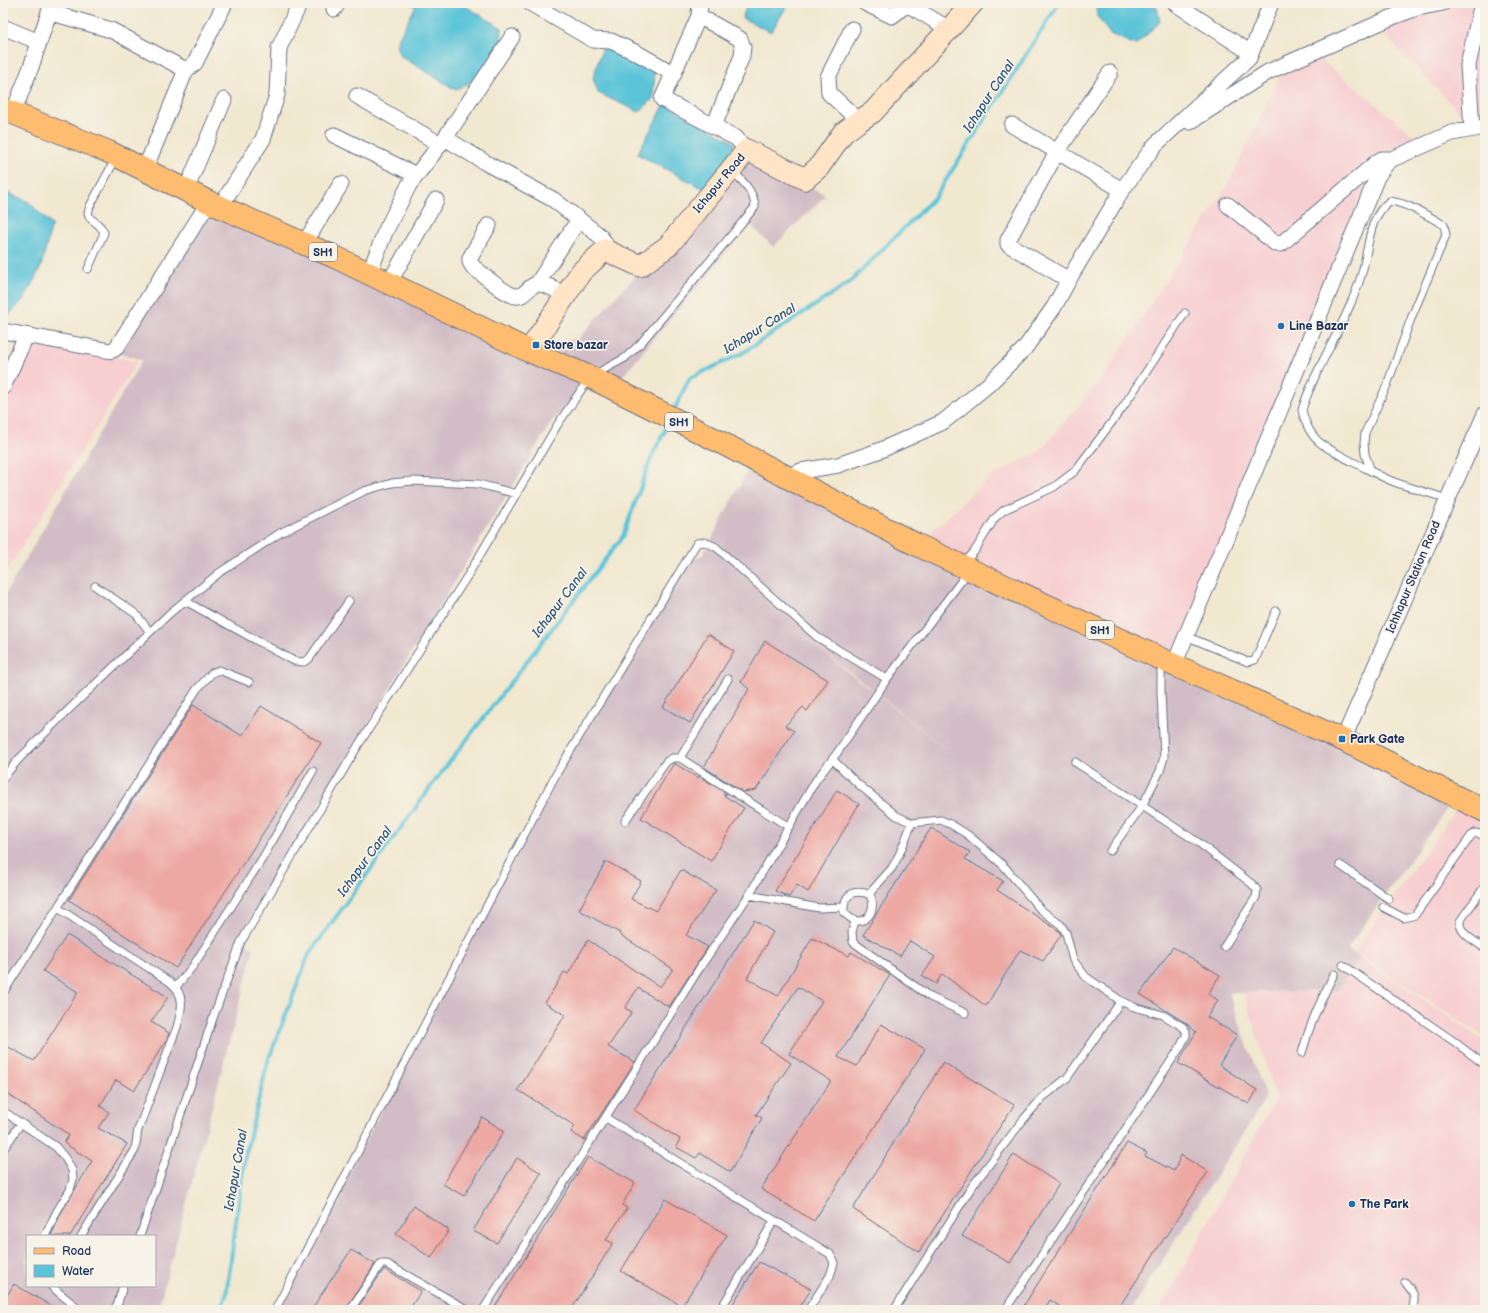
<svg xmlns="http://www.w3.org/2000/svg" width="1488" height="1313" viewBox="0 0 1488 1313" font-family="'Balsamiq Sans',sans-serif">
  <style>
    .built { fill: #f7cfd1 }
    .industrial { fill: #d2bdc6; fill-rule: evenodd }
    .water { fill: #5cc4d8; stroke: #3c7a9b }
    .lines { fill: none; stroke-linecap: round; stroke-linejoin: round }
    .stream { stroke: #5cc4d8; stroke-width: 4 }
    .building { fill: #eda8a3 }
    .lane-casing { stroke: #667086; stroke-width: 9 }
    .street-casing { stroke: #667086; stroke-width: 17 }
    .secondary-casing { stroke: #667086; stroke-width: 23 }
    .primary-casing { stroke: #667086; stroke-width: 24 }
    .lane { stroke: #fff; stroke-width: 7 }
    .street { stroke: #fff; stroke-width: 15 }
    .secondary { stroke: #ffe4c6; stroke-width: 21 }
    .primary { stroke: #febc70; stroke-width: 22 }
    .poi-dot { fill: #1f6fb2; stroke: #f7f3e8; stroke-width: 1.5 }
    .labels { text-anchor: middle; stroke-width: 3.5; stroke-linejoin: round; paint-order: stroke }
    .shield { fill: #f7f3e8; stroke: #5d6a87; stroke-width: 1 }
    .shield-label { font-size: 11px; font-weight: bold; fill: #1b2f5e }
    .street-label { font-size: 12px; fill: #1b2f5e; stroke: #f7f3e8 }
    .poi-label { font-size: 12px; font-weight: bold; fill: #1b2f5e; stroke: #f7f3e8; text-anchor: start }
    .water-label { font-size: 13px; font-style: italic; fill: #2b547c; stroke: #f7f3e8 }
  </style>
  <rect width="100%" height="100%" fill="#f7f3e8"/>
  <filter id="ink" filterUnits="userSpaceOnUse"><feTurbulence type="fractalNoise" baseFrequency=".025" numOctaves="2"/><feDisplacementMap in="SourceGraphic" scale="8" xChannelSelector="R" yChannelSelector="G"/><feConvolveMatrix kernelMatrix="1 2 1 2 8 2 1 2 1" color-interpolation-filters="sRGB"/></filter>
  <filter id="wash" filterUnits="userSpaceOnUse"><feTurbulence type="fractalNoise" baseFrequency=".012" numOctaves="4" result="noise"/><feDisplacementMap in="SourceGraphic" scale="16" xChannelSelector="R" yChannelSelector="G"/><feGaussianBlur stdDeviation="0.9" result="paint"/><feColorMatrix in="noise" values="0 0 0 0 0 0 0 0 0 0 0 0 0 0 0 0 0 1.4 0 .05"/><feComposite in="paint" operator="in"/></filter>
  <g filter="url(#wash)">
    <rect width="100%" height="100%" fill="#f1e8d0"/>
    <path class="built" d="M 1467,3 L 1485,5 L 1485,117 L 1465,118 L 1382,32 L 1404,16 Z
      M 1316,55 L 1414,136 L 1370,170 L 1295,366 L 1172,659 L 922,541 L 991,476 L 1038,453 L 1104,376 L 1228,185 L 1281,74 Z
      M 27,341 L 100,352 L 137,362 L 3,577 L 3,394 Z
      M 1460,804 L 1485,818 L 1485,1037 L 1354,952 Z
      M 1360,958 L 1485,1041 L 1485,1310 L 1160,1310 L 1276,1098 L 1244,993 L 1338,990 Z"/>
    <path class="industrial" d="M 748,157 L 826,195 L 773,247 L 750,224 L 618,382 L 543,346 L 579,338 L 624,288 Z
      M 210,204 L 594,384 L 552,421 L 239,937 L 254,949 L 158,1310 L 3,1310 L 3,598 L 142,360 L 120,353 ZM 27,1236 L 155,1236 L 155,1286 L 27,1286 Z
      M 750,466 L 1346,747 L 1450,804 L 1347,949 L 1360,958 L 1338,990 L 1229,993 L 1266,1098 L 1131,1310 L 277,1310 L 560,769 L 688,562 L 703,555 ZM 800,633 L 801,633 L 972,770 L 849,673 Z"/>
    <path class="water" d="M 407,3 L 460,3 L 502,28 L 501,44 L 475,79 L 456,90 L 399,55 L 397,41 L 416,6 Z
      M 748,3 L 789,3 L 771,32 L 742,18 Z
      M 1096,3 L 1156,3 L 1160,22 L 1136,45 L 1110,34 L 1097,16 Z
      M 609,47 L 655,69 L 653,99 L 639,112 L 598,93 L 593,78 L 602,50 Z
      M 665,104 L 732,141 L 737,151 L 704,189 L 637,154 Z
      M 3,191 L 29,202 L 52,225 L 41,266 L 25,298 L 7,317 L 3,317 Z"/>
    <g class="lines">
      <path class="stream" d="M 673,412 L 690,378 L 741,354 L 849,283 L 935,197 L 1059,3
        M 220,1310 L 226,1296 L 245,1156 L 268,1061 L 309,954 L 435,781 L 623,536 L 652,456 L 668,424"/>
    </g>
    <g id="blocks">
      <path class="building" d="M 708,634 L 734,651 L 690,723 L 663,707 Z
        M 765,641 L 828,680 L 807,711 L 803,707 L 785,726 L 794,731 L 756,790 L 743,792 L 704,767 L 749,689 L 741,682 Z
        M 193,705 L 242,736 L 261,706 L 321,743 L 176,968 L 69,900 Z
        M 674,763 L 698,778 L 699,776 L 727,794 L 723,795 L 744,808 L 711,861 L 641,818 Z
        M 837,790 L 859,804 L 808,892 L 797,885 L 789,897 L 775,891 Z
        M 931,828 L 970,852 L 965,859 L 1003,881 L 997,890 L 1059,931 L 1061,935 L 1043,961 L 1020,950 L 986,1006 L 942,974 L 936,984 L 922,976 L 935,957 L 910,941 L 900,956 L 863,935 Z
        M 606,861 L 641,881 L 631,899 L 656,911 L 681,870 L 716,890 L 686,935 L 708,947 L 669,1007 L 638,988 L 625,1008 L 632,1012 L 608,1047 L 635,1062 L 584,1140 L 571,1132 L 575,1126 L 518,1090 L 565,1015 L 545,1003 L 564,972 L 568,974 L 588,940 L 660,987 L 673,969 L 619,934 L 620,933 L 579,910 Z
        M 754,920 L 773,932 L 747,978 L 778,996 L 812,938 L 849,956 L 851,952 L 890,975 L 838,1057 L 857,1066 L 881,1024 L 925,1049 L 814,1221 L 761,1189 L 831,1081 L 789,1054 L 822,1001 L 798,987 L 761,1043 L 791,1063 L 756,1115 L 762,1118 L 730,1172 L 700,1153 L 696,1158 L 676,1147 L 680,1139 L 634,1110 Z
        M 67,935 L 168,997 L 151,1022 L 169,1033 L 166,1041 L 134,1091 L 116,1080 L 100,1106 L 109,1112 L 98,1128 L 127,1144 L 70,1236 L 51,1236 L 61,1213 L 92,1161 L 64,1143 L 69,1135 L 3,1091 L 3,1044 L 34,1061 L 78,992 L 43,971 Z
        M 1173,947 L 1220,975 L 1208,994 L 1218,1000 L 1207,1017 L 1237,1035 L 1219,1065 L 1257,1090 L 1249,1104 L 1178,1063 L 1196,1032 L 1186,1023 L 1140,994 Z
        M 943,1062 L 1014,1105 L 919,1252 L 853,1209 Z
        M 482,1117 L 504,1131 L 464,1196 L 443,1184 Z
        M 1127,1143 L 1147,1153 L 1145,1156 L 1174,1171 L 1181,1155 L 1208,1172 L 1117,1310 L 1065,1310 L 1050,1300 L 1044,1310 L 1021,1310 Z
        M 1014,1154 L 1059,1184 L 1010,1263 L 962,1236 Z
        M 588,1157 L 635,1183 L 622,1205 L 627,1208 L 606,1240 L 613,1243 L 571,1310 L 493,1310 Z
        M 517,1158 L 541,1173 L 497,1243 L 473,1231 Z
        M 665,1199 L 727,1235 L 682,1306 L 621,1271 Z
        M 414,1206 L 449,1230 L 431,1258 L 396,1234 Z
        M 351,1250 L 375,1264 L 345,1310 L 311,1310 Z
        M 759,1262 L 811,1289 L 798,1310 L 729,1310 Z
        M 384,1269 L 421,1291 L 409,1310 L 356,1310 Z
        M 14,1284 L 58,1310 L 3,1310 L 3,1302 Z"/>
    </g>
  </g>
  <g filter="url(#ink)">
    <use href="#blocks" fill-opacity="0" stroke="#667086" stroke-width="1"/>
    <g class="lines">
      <defs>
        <path id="lane" d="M 88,269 L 104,233 C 102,226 96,223 90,218 L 88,213 L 90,206 L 116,158
          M 1371,471 L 1365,454 L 1364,443 L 1365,433 L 1387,385 L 1412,316 L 1446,235 L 1444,225 C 1429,216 1407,203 1390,201 C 1367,217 1369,252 1361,276 C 1350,312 1330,345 1314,379 C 1310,389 1305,399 1302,410 C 1304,421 1310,434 1319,442 C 1329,450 1342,456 1353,462 C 1368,469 1382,478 1397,483 C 1414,489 1430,493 1447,499
          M 963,564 L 974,552 L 995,518 L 1004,510 L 1054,487 L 1075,471 L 1121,410 L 1185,313
          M 95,586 L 136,614 L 150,632
          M 185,601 L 294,661 L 304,662 L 309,659 L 349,601
          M 1186,636 L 1248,662 L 1255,660 L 1276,611
          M 680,758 L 728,679
          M 832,759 L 858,784 L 897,816 L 912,823 L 941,820 L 952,825 L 968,835 L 1003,865 L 1040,909 L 1061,925 L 1066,933 L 1073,960 L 1086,977 L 1121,1001 L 1134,1007 L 1163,1015 L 1183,1027 L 1186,1031 L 1186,1036 L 1179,1049 L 1005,1310
          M 1075,762 L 1199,843 L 1252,884 L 1257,890 L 1256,897 L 1224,947
          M 3,778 L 18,760 L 61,717 L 170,613 L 219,573 L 280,533 L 364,491 L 392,483 L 412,481 L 478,484 L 517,494
          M 625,821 L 666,762 L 672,758 L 680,758 L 789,827
          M 1110,851 L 1142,806 L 1160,771 L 1164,757 L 1161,693 L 1161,663
          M 1340,865 L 1389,899
          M 1485,886 L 1460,921 C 1458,933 1476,942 1485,948
          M 869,894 C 876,903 872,921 858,921 C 853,921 848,916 844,913 C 843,895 852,889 869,894 L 892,868 L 899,855 L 912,823
          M 749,895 L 819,908 L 844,907
          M 1383,907 L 1404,918 L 1415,915 L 1471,836 L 1475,833 L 1480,834 L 1485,837
          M 58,908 L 170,982 C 186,995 182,1009 177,1027 L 138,1130 L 135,1150 L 81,1236
          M 855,921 L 852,932 L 853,942 L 930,997 L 965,1013
          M 1343,965 L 1452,1040 L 1485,1065
          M 176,987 L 193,966 L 262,859 L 313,771
          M 3,993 L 197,689 L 212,673 L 219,670 L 249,682
          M 1302,1053 C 1310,1023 1320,1002 1334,974
          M 3,1111 L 56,1147 L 65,1158 L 72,1170 L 73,1179 L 70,1190 L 57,1211 L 45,1236
          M 606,1118 L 830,1254 L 834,1263 L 830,1276 L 808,1310
          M 3,1150 L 21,1123
          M 140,1236 L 213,1018 L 241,942 L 359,744 L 468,575 L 558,424 L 590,377 L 625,358 L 640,344 L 755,207 C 754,191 743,182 733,171
          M 1405,1282 C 1413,1292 1417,1296 1412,1310
          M 51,1286 L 74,1305 L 77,1310
          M 114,1310 L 118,1303 L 123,1286
          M 275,1310 L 555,776 L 697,543 L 705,542 L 716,547 L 817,637 L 887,679
          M 350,1310 L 381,1264 L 387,1264 L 468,1310
          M 483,1310 L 600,1126 L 699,969 L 749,895 L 816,780 L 837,753 L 887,679 L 968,572
          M 720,1310 L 774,1221
          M 894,1310 L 971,1188 L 1023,1120 L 1042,1098 L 1067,1078 L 1121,1001"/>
        <path id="street" d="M 530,3 L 593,40 L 611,41 L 637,53 L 674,74
          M 700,3 L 699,16 L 662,99 L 736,138 L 747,150
          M 865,3 L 892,16 L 907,4 L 949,29
          M 1176,4 L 1251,53
          M 334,9 L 338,3
          M 49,12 L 111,30 L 186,70
          M 699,16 L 740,39 L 743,47 L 742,56 L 714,126
          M 3,27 L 39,42
          M 852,29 L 828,77 L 829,93 L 859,121
          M 357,96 L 440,144
          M 13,113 L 31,67 L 52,3
          M 1190,122 L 1268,72 L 1395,16 L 1417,8 L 1443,3
          M 1012,125 L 1122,190
          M 1472,129 L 1468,65 L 1482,3
          M 334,135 L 416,175
          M 445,138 L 486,163 L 554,200 L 600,236 L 605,243 L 605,250
          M 145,169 L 186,70 L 195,63 L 225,3
          M 186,190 L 224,100
          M 1228,205 L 1276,244 L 1281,244 L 1377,162 L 1382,159 L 1389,159
          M 220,207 L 263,139 L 277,95 L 279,48 L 300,3
          M 489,225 L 470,258 L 470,262 L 473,267 C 483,274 505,295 516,296 C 524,298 529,285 537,284 C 546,283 557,291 565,295
          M 304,244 L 341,184
          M 369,274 L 385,232 L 409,185 L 445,138 L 512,37
          M 1069,280 L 1011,246 L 1008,244 L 1008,240 L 1057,152 L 1110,73
          M 389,283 L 436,200
          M 537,284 L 579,219
          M 3,331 L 105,350 C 110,351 113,351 117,347 L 209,202
          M 3,387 L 26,336
          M 786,477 L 801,471 L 838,465 L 881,450 L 943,422 L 989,384 L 1025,348 L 1054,307 L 1072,274 L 1122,190 L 1155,145 L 1249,58 L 1271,3
          M 1174,665 L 1377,177 L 1386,164 L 1392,159 L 1452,133 L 1485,127
          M 1343,740 L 1485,414"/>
        <path id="secondary" d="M 529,351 L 581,272 L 605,250 L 640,266 L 668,246 L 747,150 L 805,179 L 819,167 L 843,133 L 859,121 L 873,112 L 973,3"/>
        <path id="primary" d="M 3,109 L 109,152 L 209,202 L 337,258 L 529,351 L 590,377 L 718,441 L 915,544 L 1174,665 L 1343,740 L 1485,811"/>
      </defs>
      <use href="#lane" class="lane-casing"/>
      <use href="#street" class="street-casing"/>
      <use href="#secondary" class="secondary-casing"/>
      <use href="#primary" class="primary-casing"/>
      <use href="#lane" class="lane"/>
      <use href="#street" class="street"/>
      <use href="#secondary" class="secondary"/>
      <use href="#primary" class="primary"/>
    </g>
  </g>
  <g class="poi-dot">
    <circle cx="1281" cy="326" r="4"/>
    <rect x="532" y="341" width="8" height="8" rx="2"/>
    <rect x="1338" y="735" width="8" height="8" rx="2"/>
    <circle cx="1352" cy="1204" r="4"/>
  </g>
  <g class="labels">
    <g class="shield">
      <rect x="309" y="243" width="28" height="18" rx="3"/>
      <rect x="665" y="413" width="28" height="18" rx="3"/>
      <rect x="1086" y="621" width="28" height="18" rx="3"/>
    </g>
    <g class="shield-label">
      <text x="323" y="256">SH1</text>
      <text x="679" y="426">SH1</text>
      <text x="1100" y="634">SH1</text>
    </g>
    <g class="street-label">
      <text transform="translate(719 183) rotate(-50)" y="4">Ichapur Road</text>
      <text transform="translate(1413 577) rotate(-67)" y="4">Ichhapur Station Road</text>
    </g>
    <g class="poi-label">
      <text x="1289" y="330">Line Bazar</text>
      <text x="544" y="349">Store bazar</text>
      <text x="1350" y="743">Park Gate</text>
      <text x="1360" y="1208">The Park</text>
    </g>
    <g class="water-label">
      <text transform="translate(988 96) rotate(-57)" y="5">Ichapur Canal</text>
      <text transform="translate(759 328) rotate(-32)" y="5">Ichapur Canal</text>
      <text transform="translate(559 602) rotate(-53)" y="5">Ichapur Canal</text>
      <text transform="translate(364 861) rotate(-54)" y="5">Ichapur Canal</text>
      <text transform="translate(235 1170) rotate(-80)" y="5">Ichapur Canal</text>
    </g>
  </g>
  <rect width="1488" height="1313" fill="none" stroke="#f7f3e8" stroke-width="16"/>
  <rect x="26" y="1235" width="130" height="52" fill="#f7f3e8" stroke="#9fa5b1"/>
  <rect x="34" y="1248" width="20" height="6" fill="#febc70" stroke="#9fa5b1"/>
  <text x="62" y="1255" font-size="12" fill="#1b2f5e">Road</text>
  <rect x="34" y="1265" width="20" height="12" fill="#5cc4d8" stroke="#9fa5b1"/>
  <text x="62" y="1275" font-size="12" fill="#1b2f5e">Water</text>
</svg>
